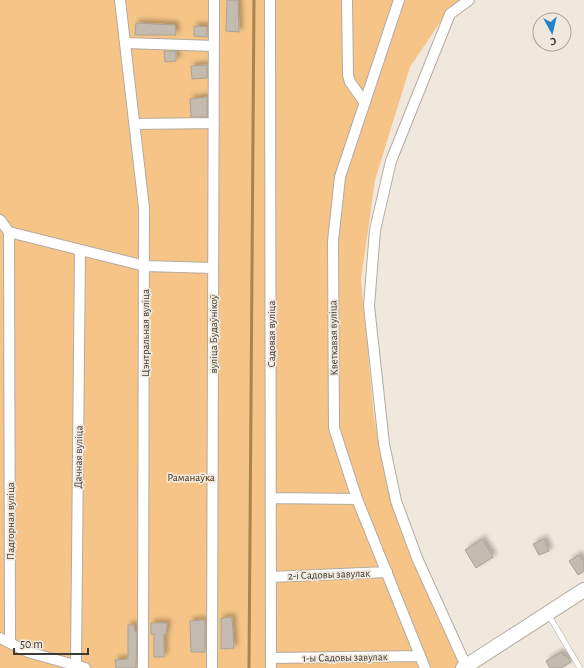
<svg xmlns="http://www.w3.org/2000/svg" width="584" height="668" viewBox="0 0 584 668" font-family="'Alegreya Sans',sans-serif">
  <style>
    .green { fill: #f5c486 }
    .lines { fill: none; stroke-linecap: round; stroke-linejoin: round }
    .stream { stroke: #aa834e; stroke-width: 3 }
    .building { fill: #c4bbb0; stroke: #aaa297; filter: url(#shadow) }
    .service-casing { stroke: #b4aba1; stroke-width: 6 }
    .minor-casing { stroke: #b4aba1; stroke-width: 12 }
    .secondary-casing { stroke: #b4aba1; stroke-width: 16 }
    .service { stroke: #fff; stroke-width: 5 }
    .minor { stroke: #fff; stroke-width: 10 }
    .secondary { stroke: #fff; stroke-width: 14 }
    .labels { text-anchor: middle; stroke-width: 3.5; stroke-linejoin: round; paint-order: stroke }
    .street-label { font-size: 11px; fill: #3e3a36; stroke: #f1e8dd }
    .park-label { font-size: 11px; fill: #483111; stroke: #f1e8dd }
  </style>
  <defs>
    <filter id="shadow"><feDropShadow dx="3.5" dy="-3.5" stdDeviation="2" flood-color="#0004"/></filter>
  </defs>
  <rect width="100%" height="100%" fill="#f1e8dd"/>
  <path class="green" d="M 0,0 L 462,0 L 449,9 L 410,67 L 375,180 L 361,280 L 374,417 L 388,490 L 435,608 L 463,668 L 0,668 Z"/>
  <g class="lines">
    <path class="stream" d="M 249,668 L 254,0"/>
  </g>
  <path class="building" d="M 227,0 L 238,0 L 239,32 L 226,31 Z
    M 136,23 L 175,25 L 176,35 L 135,35 Z
    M 194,26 L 207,27 L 207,37 L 194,36 Z
    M 164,51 L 176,51 L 176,61 L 165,62 Z
    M 207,65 L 207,78 L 192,79 L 191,66 Z
    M 207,97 L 207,117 L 191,117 L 190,99 Z
    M 482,539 L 493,557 L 476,568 L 465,550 Z
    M 544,539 L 549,551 L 539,555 L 533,544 Z
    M 579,555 L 584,562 L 584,571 L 578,575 L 569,561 Z
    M 232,617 L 234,648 L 221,649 L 221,618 Z
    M 205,620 L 205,652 L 191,652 L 190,621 Z
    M 151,623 L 167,623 L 166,634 L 164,634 L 164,657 L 154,657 L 154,634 L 151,634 Z
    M 128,625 L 134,625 L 135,632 L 137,632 L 136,668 L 116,668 L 115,660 L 128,659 Z
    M 561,652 L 564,656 L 566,655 L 571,662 L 561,668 L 550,668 L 546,661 Z"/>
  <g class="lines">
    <defs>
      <path id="service" d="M 548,614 L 580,668"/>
      <path id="minor" d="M 120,0 L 144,208 L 143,668
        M 270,0 L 271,668
        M 347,0 L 348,75 L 350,82 L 365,103
        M 399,0 L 340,177 L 333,241 L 334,428 L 357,499 L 425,668
        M 126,43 L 214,46
        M 135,124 L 214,123
        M 0,220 L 9,232 L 145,266 L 213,268
        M 9,232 L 10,642
        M 271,498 L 357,499
        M 271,577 L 387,572
        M 0,638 L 28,652 L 85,668
        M 271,658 L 420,656
        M 76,664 L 80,250
        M 466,666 L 417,558 L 396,501 L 384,444 L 369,306 L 375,230 L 391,161 L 450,14 L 469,0
        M 212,668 L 214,0"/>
      <path id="secondary" d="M 463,668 L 584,590"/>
    </defs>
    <use href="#service" class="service-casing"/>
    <use href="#minor" class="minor-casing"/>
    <use href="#secondary" class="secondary-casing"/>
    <use href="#service" class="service"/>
    <use href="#minor" class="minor"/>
    <use href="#secondary" class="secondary"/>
  </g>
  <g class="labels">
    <g class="street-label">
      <text transform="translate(145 333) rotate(-90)" y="4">Цэнтральная вуліца</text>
      <text transform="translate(213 334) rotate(-90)" y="4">вуліца Будаўнікоў</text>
      <text transform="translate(271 334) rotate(-90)" y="4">Садовая вуліца</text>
      <text transform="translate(333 338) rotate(-91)" y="4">Кветкавая вуліца</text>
      <text transform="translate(78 457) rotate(-89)" y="4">Дачная вуліца</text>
      <text transform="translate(10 521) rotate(-90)" y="4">Падгорная вуліца</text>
      <text transform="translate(329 574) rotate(-2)" y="4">2-і Садовы завулак</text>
      <text transform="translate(345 657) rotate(-1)" y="4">1-ы Садовы завулак</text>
    </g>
    <g class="park-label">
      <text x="191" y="481">Раманаўка</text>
    </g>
  </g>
  <g transform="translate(552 32) rotate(172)"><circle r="19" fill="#f1e8dd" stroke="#a9a29a"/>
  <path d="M0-3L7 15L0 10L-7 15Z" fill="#2083ce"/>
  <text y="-6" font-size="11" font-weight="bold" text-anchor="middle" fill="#3e3a36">С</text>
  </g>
  <path d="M14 648v6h74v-6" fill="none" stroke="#3e3a36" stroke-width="2"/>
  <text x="20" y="648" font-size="12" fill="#3e3a36" stroke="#f1e8dd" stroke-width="3" paint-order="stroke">50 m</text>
</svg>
